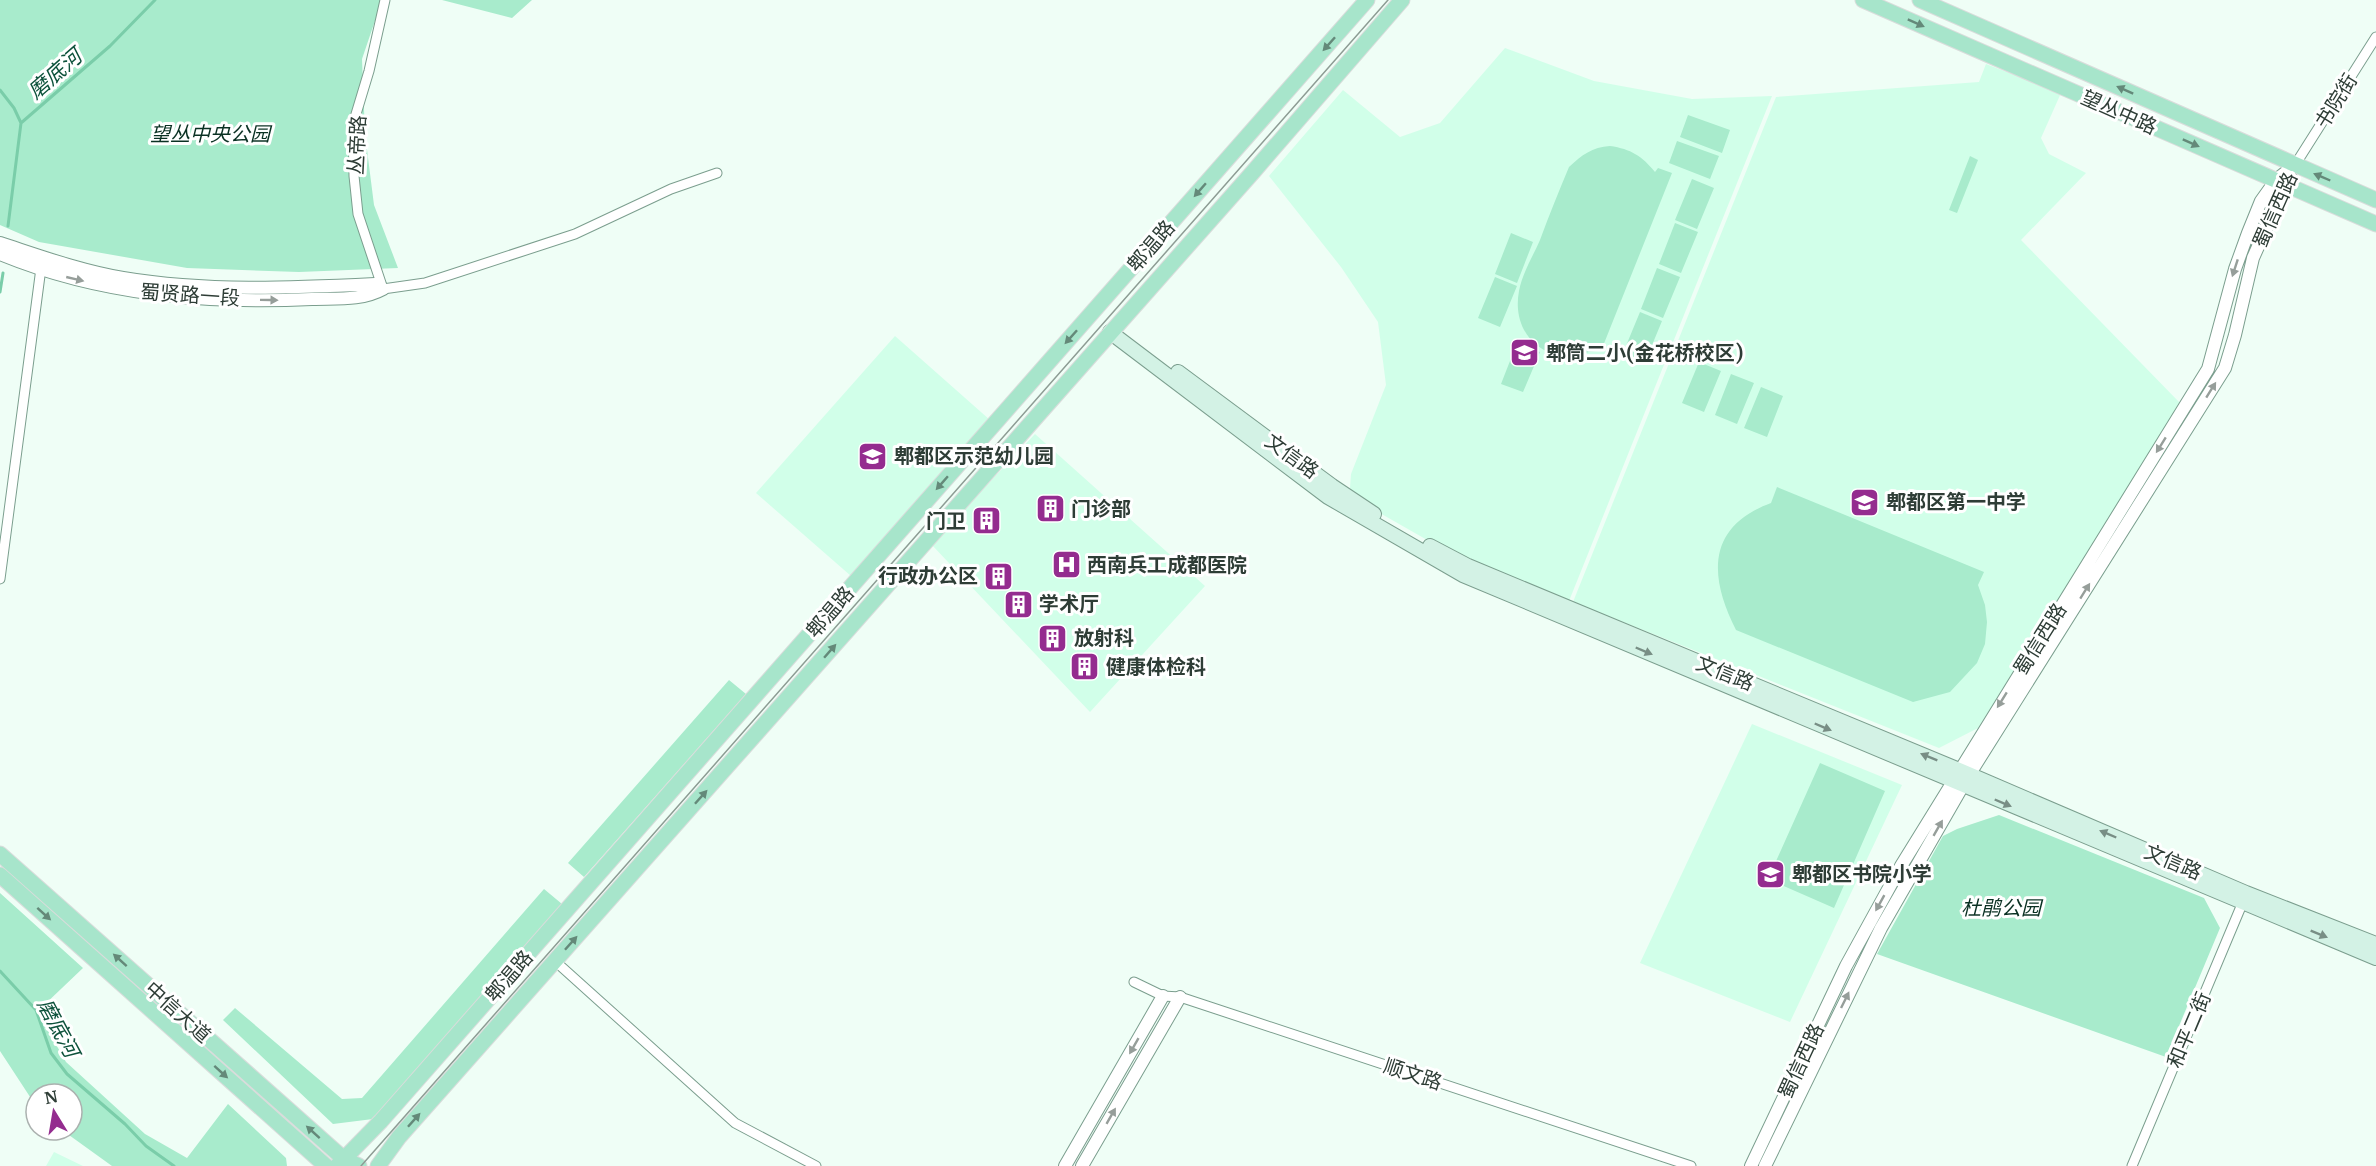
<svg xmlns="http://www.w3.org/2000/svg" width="2376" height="1166" viewBox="0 0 2376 1166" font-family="Merriweather,'Noto Sans SC',serif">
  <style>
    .built { fill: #d1ffe9 }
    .green { fill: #a8ebcc }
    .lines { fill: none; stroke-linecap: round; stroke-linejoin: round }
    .stream { stroke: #7acda9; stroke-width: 3 }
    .minor-casing { stroke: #7b9e8e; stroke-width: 11 }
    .tertiary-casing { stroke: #7b9e8e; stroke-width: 14 }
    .secondary-casing { stroke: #7b9e8e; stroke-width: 16 }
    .primary-casing { stroke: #d9dcdb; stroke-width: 17 }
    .minor { stroke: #fff; stroke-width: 9 }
    .tertiary { stroke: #fff; stroke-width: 12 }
    .secondary { stroke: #d3f2e5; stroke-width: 14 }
    .primary { stroke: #a7e5cb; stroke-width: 15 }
    .tram { stroke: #8d9c94; stroke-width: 1.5 }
    .oneway { fill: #648979 }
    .oneway2 { fill: #969e9a }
    .oneway3 { fill: #788e85 }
    .labels { text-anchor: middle; stroke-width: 6; stroke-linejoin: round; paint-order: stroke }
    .street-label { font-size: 20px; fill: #2e3d36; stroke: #fff }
    .park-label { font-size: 20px; font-style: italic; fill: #0a3123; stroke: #fff }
    .poi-label { font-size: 20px; font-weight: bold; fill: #2e3d36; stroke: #fff; text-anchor: start }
    .water-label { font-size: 21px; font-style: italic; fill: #0d523b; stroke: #fff }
  </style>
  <rect width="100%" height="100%" fill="#effef6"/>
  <path class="built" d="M 1505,48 L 1594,81 L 1692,99 L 1772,96 L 1569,601 L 1450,553 L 1357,500 L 1350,488 L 1351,474 L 1386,385 L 1378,322 L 1341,267 L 1269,176 L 1343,90 L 1400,137 L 1440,123 Z
    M 1986,64 L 2061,93 L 2041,138 L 2049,154 L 2086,173 L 2021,240 L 2180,403 L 1978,728 L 1939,748 L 1573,602 L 1776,97 L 1979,82 Z
    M 895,336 L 990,420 L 851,576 L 756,493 Z
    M 1035,434 L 1205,586 L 1090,712 L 931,544 Z
    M 1752,724 L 1902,785 L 1790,1022 L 1640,963 Z
    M 54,1152 L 83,1166 L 46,1166 Z"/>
  <path class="green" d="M 0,0 L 382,0 L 362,59 L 365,134 L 374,205 L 398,268 L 299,272 L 187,268 L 39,242 L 0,225 Z
    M 442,0 L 532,0 L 512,18 Z
    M 1688,115 L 1730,130 L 1722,153 L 1680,137 Z
    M 1677,141 L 1719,156 L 1710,179 L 1669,163 Z
    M 1610,146 C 1631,149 1642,156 1655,172 L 1658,168 L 1672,173 L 1601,351 C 1587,350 1575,358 1561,356 C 1529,350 1513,322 1519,291 C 1522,274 1533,256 1540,240 C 1549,215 1559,191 1569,167 C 1582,155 1592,147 1610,146 Z
    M 1970,156 L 1978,160 L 1957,213 L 1949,210 Z
    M 1692,179 L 1714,188 L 1697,229 L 1675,220 Z
    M 1675,223 L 1698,232 L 1681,273 L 1659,264 Z
    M 1511,233 L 1533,242 L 1517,283 L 1495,274 Z
    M 1657,268 L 1680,277 L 1663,318 L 1641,309 Z
    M 1495,277 L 1517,286 L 1500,327 L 1478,318 Z
    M 1640,312 L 1662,321 L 1645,362 L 1623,353 Z
    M 1517,343 L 1540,352 L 1523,392 L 1501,384 Z
    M 1699,362 L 1721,371 L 1704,412 L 1682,403 Z
    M 1731,374 L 1754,383 L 1737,424 L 1715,415 Z
    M 1761,387 L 1783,396 L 1767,437 L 1744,428 Z
    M 1777,487 L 1984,572 L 1978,585 L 1985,605 L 1987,622 L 1985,644 L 1977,663 L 1950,692 L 1913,702 L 1736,630 C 1709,577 1706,527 1771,503 Z
    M 729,680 L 746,694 L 584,877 L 568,863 Z
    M 1820,763 L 1885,791 L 1834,908 L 1768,879 Z
    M 1999,815 L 2204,898 L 2220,928 L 2166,1057 L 1877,954 L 1943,836 L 1957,829 Z
    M 544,889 L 562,904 L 373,1119 L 333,1124 L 223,1020 L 235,1008 L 342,1099 L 362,1098 Z
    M 0,893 L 83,968 L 41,1008 L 54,1041 L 66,1062 L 145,1134 L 187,1158 L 228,1104 L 286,1158 L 287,1166 L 112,1166 L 62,1130 L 72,1130 L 72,1094 L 36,1094 L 36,1106 L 0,1051 Z"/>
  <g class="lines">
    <path class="stream" d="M 0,90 L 14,108 L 21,123
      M 8,226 L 21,123 L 110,46 L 155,0
      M 0,292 L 3,273
      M 0,971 L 36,1010 L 51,1053 L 67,1074 L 125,1124 L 146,1146 L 174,1166"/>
    <defs>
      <path id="minor" d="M 385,0 L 369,71 L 353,124 L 354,176 L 358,214 L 383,289 L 425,283 L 575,234 L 671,189 L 717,173
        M 2295,165 L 2376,37
        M 0,579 L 41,268
        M 555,961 L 735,1123 L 816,1166
        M 1134,982 L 1163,996 L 1180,997 L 1691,1166
        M 2132,1166 L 2245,897"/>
      <path id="tertiary" d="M 0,243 C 40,256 81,271 123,278 C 206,292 291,288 375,284 L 383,289 C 361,301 336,298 312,299 C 206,304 99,295 0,254
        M 1065,1166 L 1163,996
        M 1082,1166 L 1180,997
        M 1751,1166 L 1846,966 L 1901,866 L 2208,369 L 2235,269 L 2248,233 L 2261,201 L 2276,180 L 2295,165
        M 1765,1166 L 1881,928 L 1969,775 L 2225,368 L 2235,335 L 2253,258 L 2274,211 L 2289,186 L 2291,178"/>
      <path id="secondary" d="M 1110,332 L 1328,497 L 1463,575 L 2376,958
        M 1178,372 L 1332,486 L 1374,514
        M 1430,546 L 1468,566 L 1959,770 L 2246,893 L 2376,944"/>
      <path id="primary" d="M 1863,0 L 2376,224
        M 1920,0 L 2376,200
        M 0,854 L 344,1159 L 359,1166
        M 0,875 L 326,1166
        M 337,1166 L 381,1121 L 1367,0
        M 378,1166 L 399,1137 L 1253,172 L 1402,0"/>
    </defs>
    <use href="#minor" class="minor-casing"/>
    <use href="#tertiary" class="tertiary-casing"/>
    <use href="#secondary" class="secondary-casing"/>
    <use href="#primary" class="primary-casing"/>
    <use href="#minor" class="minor"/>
    <use href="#tertiary" class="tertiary"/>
    <use href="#secondary" class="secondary"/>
    <use href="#primary" class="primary"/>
    <path class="tram" d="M 361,1166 L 1388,0"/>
  </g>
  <defs><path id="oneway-solid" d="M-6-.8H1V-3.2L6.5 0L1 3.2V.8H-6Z" transform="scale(1.5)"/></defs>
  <g class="oneway">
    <use href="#oneway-solid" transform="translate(1916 23) rotate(24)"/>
    <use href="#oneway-solid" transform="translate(1329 44) rotate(132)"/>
    <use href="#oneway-solid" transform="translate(2125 90) rotate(-156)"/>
    <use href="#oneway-solid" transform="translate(2191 143) rotate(24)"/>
    <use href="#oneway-solid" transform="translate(2322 177) rotate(-157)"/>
    <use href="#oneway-solid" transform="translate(1200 190) rotate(131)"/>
    <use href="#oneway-solid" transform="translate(1071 337) rotate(132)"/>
    <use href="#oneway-solid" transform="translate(942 483) rotate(131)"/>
    <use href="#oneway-solid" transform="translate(830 651) rotate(-49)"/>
    <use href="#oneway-solid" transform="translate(701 797) rotate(-48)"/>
    <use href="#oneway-solid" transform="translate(44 914) rotate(42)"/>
    <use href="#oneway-solid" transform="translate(571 943) rotate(-48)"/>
    <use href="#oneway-solid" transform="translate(120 960) rotate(-138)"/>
    <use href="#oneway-solid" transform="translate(221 1072) rotate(42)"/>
    <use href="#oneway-solid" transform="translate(414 1120) rotate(-48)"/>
    <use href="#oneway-solid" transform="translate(313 1132) rotate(-138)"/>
  </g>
  <g class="oneway2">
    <use href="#oneway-solid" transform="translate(2235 268) rotate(108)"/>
    <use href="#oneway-solid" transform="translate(75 279) rotate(13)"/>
    <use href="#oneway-solid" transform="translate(269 300) rotate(1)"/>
    <use href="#oneway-solid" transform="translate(2211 390) rotate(-58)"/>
    <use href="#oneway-solid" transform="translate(2161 445) rotate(122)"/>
    <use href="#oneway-solid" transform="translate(2085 591) rotate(-58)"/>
    <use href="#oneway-solid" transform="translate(2002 700) rotate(122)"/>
    <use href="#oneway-solid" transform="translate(1938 828) rotate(-60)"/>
    <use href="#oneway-solid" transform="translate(1880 903) rotate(119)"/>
    <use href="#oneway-solid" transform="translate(1845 1000) rotate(-64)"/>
    <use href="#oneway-solid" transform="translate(1134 1046) rotate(120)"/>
    <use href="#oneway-solid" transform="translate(1111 1116) rotate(-60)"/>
  </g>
  <g class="oneway3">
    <use href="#oneway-solid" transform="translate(1644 651) rotate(23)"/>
    <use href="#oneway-solid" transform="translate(1823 727) rotate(23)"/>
    <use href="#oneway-solid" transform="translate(1929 757) rotate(-158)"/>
    <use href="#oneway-solid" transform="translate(2003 803) rotate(23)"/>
    <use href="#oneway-solid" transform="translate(2108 834) rotate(-157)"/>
    <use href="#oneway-solid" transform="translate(2319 934) rotate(22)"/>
  </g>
  <defs>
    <symbol id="school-square" viewBox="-11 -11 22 22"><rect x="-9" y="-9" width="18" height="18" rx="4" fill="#942c8f" stroke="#fff"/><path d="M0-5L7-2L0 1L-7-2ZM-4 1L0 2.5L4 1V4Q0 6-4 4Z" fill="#fff"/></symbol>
    <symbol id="building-square" viewBox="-11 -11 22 22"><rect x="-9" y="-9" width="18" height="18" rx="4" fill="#942c8f" stroke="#fff"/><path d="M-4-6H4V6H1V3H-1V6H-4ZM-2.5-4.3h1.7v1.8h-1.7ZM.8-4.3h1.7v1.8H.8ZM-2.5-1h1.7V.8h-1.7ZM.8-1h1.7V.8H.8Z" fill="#fff"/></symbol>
    <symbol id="hospital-square" viewBox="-11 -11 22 22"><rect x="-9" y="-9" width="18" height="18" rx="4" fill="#942c8f" stroke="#fff"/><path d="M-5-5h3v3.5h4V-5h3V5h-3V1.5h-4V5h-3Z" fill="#fff"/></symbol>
  </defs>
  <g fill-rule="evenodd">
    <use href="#school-square" x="1508" y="336" width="33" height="33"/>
    <use href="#school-square" x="856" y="440" width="33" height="33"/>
    <use href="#school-square" x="1848" y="486" width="33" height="33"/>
    <use href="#building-square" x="1034" y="492" width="33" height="33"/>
    <use href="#building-square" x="970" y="504" width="33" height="33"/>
    <use href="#hospital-square" x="1050" y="548" width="33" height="33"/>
    <use href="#building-square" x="982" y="560" width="33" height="33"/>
    <use href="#building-square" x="1002" y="588" width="33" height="33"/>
    <use href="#building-square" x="1036" y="622" width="33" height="33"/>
    <use href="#building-square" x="1068" y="650" width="33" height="33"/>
    <use href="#school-square" x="1754" y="858" width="33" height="33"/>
  </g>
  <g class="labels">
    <g class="street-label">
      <text transform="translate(2336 101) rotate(-58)" y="7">书院街</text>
      <text transform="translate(2119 112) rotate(24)" y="7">望丛中路</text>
      <text transform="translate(357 145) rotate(-87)" y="7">丛帝路</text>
      <text transform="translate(2275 210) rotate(-66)" y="7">蜀信西路</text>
      <text transform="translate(1151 246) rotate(-49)" y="7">郫温路</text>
      <text transform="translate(190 295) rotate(4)" y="7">蜀贤路一段</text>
      <text transform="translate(1292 456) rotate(36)" y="7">文信路</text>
      <text transform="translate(830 612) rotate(-49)" y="7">郫温路</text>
      <text transform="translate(2040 639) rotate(-58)" y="7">蜀信西路</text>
      <text transform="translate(1725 673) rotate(22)" y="7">文信路</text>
      <text transform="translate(2173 862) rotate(23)" y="7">文信路</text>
      <text transform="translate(509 976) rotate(-49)" y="7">郫温路</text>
      <text transform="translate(178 1012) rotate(42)" y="7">中信大道</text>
      <text transform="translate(2189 1030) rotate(-67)" y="7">和平二街</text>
      <text transform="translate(1801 1061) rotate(-65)" y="7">蜀信西路</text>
      <text transform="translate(1413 1074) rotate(18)" y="7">顺文路</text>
    </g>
    <g class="park-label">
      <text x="210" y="141">望丛中央公园</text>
      <text x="2001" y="915">杜鹃公园</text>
    </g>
    <g class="poi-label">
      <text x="1546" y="360">郫筒二小(金花桥校区)</text>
      <text x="894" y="463">郫都区示范幼儿园</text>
      <text x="1886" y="509">郫都区第一中学</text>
      <text x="1071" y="516">门诊部</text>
      <text x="966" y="528" text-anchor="end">门卫</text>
      <text x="1087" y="572">西南兵工成都医院</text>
      <text x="978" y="583" text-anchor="end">行政办公区</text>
      <text x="1039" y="611">学术厅</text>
      <text x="1074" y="645">放射科</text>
      <text x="1106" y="674">健康体检科</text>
      <text x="1792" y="881">郫都区书院小学</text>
    </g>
    <g class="water-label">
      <text transform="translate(55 74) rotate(-41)" y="7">磨底河</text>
      <text transform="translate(58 1028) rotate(62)" y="7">磨底河</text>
    </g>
  </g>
  <g transform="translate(54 1112) rotate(349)"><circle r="28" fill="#ffffff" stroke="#abb1af" stroke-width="1.5"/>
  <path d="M0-4.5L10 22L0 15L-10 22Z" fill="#942c8f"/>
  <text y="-9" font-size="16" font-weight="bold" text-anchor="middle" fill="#2e3d36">N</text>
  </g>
</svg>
